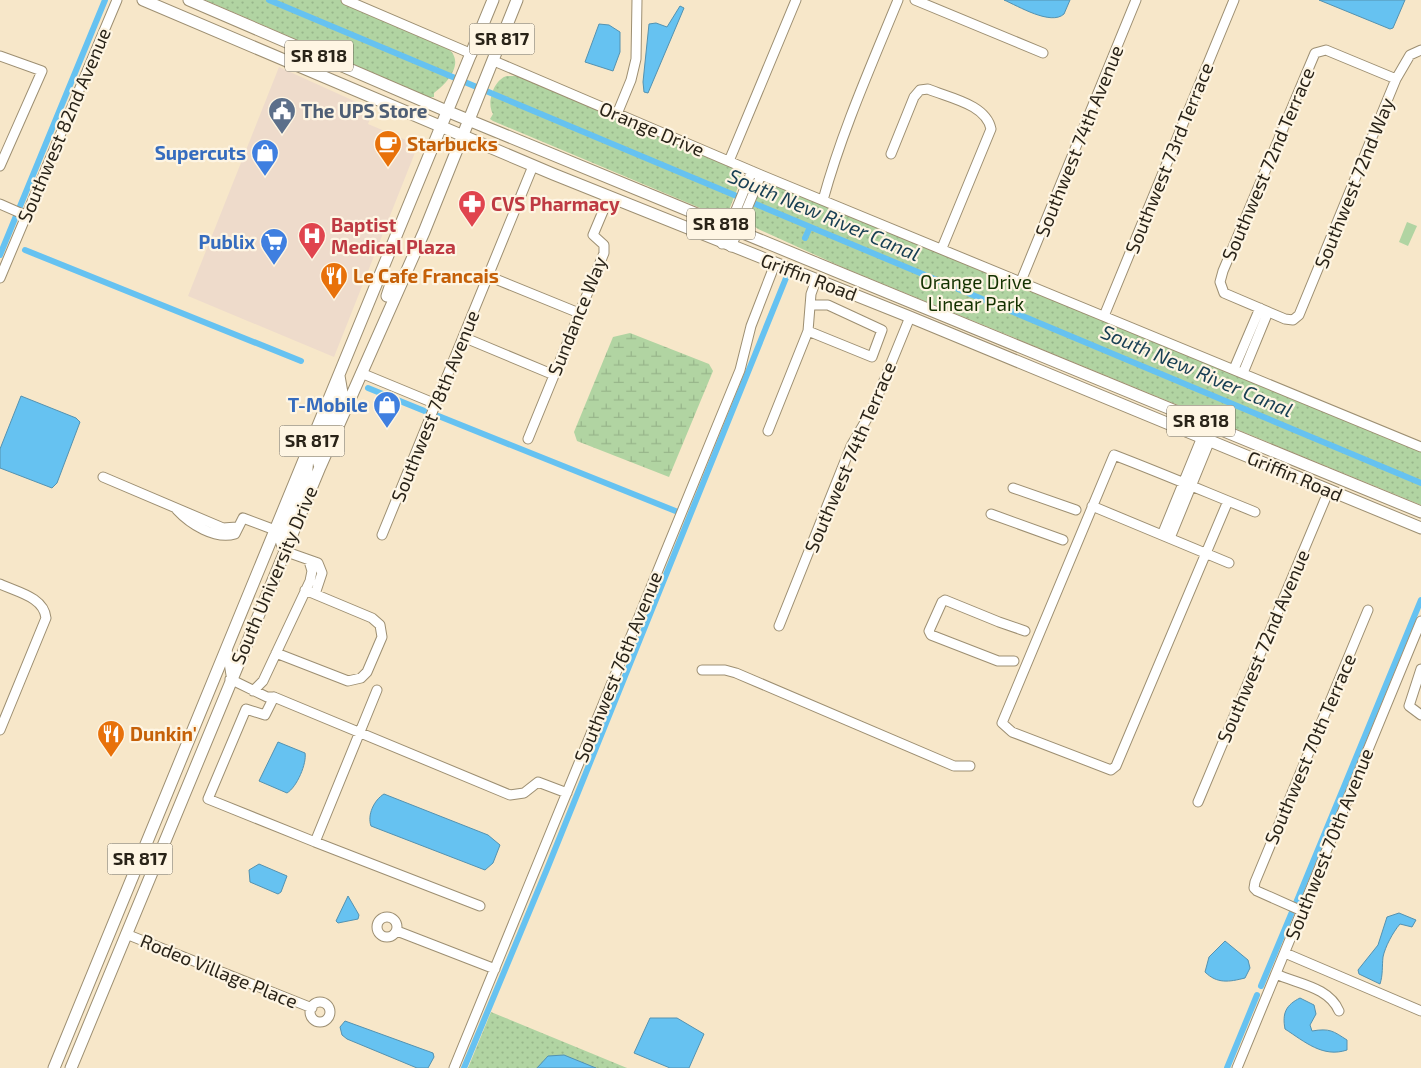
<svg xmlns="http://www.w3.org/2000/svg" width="1421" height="1068" viewBox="0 0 1421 1068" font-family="'Exo 2',sans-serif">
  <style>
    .commercial { fill: #eedbcb }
    .grass { fill: #b1d4a2 }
    .wetland { fill: url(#wetland-marsh) }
    .park { fill: url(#park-dots) }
    .water { fill: #66c2f1; stroke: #5492b0 }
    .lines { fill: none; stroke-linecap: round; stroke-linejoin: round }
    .canal { stroke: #66c2f1; stroke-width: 6 }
    .minor-casing { stroke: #9d8f72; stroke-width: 11 }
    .major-casing { stroke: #9d8f72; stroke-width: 13 }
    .minor { stroke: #fff; stroke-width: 9 }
    .major { stroke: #fff; stroke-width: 11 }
    .labels { text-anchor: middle; stroke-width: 4.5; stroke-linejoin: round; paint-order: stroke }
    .shield { fill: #fef5e3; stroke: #696255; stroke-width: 1 }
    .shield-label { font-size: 18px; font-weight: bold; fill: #292318 }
    .service-label { font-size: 19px; font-weight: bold; fill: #4e5e75; stroke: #fef5e3; text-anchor: start }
    .street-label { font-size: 19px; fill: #292318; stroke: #fef5e3 }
    .food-label { font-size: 19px; font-weight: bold; fill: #c56008; stroke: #fef5e3; text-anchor: start }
    .shop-label { font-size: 19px; font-weight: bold; fill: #366cbe; stroke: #fef5e3; text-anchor: end }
    .health-label { font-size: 19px; font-weight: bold; fill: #be3a42; stroke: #fef5e3; text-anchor: start }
    .park-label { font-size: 19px; fill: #133200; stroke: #fef5e3 }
    .water-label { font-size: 20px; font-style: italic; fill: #194054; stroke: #fef5e3 }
  </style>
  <defs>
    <pattern id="wetland-marsh" width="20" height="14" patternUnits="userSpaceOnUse" patternTransform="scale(1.25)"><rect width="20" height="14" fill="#b1d4a2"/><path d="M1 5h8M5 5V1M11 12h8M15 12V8" fill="none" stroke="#98b68b"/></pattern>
    <pattern id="park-dots" width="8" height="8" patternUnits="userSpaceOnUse" patternTransform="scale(1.25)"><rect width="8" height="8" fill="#b1d4a2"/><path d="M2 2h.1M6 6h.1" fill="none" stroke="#98b68b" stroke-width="1.8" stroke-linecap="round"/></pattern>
  </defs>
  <rect width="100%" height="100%" fill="#f7e7c9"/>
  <path class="commercial" d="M 279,67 L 374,110 L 368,124 L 418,145 L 334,357 L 188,296 Z"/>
  <path class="grass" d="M 1407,222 L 1417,226 L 1408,246 L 1399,242 Z"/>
  <path class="wetland" d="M 630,333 L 709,364 L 713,371 L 669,477 L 577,441 L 574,432 L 613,337 Z"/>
  <path class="park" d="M 205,0 L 340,0 L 447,48 C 466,61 448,83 434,93 L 434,97 L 429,97 Z
    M 507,76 L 517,76 L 737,170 L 742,177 L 729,210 L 723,215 L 712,213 L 493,121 L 490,119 L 493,114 C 486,103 494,79 507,76 Z
    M 771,184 L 1421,451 L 1421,505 L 842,267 L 758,229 L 750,223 L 750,214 L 761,188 Z
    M 491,1012 L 627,1068 L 468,1068 Z"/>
  <path class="water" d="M 1004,0 L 1070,0 L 1064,14 C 1051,26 1018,6 1004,0 Z
    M 1319,0 L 1405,0 L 1393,28 L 1390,29 Z
    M 680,6 L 684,8 L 648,93 L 644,92 L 643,82 L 649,24 L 656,23 L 667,27 Z
    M 599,24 L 609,25 L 620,32 L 620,52 L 613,71 L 585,62 Z
    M 21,396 L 76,418 L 80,422 L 57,483 L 52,488 L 0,468 L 0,449 Z
    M 278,742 L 305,753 C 307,763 297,787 287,793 L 259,781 Z
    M 384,794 L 488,835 L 500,845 L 493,863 L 485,870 L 371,826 C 367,815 374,800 384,794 Z
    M 259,864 L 287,876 L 281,892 L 278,894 L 250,882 L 249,870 Z
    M 348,896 L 359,915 L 358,919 L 338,923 L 336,921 Z
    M 1399,913 L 1416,920 L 1412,927 L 1400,924 C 1393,932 1385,947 1383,957 C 1382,966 1383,975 1380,984 L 1359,974 L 1358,970 L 1378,945 L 1387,917 Z
    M 1225,941 L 1248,960 L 1250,968 L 1245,978 C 1229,982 1217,984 1205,972 L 1209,957 Z
    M 1300,998 L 1314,1005 L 1316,1014 L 1310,1025 L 1312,1031 C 1330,1028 1333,1031 1347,1040 L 1347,1050 C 1323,1058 1305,1042 1285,1029 C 1282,1013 1286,1005 1300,998 Z
    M 650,1018 L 677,1018 L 704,1034 L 689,1068 L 670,1068 L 634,1053 Z
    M 345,1021 L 433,1053 L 434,1057 L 428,1068 L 417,1068 L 347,1039 L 342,1035 L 340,1027 Z
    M 564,1055 L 596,1068 L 537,1068 L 548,1056 Z"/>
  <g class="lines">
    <path class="canal" d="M 269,0 L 1421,483
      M 805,238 L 810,227
      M 25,250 L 301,361
      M 0,255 L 105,0
      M 368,388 L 427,412
      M 436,415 L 678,512
      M 1296,903 L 1421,600
      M 1261,986 L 1292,912
      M 464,1068 L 547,869 L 786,278
      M 1227,1068 L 1257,995"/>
    <defs>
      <path id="minor" d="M 346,0 L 472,54
        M 915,0 L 1043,53
        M 0,56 L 42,71 L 0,166
        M 494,61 L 761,175 L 1421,447
        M 1396,79 L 1326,50 L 1315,53 L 1223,271 L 1220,282 L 1224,293 L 1285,319 L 1293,320 L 1299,315 L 1396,79 L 1410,55 L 1421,50
        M 617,114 L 631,80 L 636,59 L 637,0
        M 891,154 L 914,97 L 920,90 L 928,89 C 949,98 986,104 991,129 L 942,248
        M 729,161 L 796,0
        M 823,200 C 842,131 871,66 898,0
        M 0,204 L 25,215
        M 722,244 L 752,171
        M 731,247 L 761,175
        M 488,276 L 579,313
        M 0,278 L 117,0
        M 1021,281 L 1136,0
        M 1104,316 L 1234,0
        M 808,331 L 872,357 L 882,330 L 828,305 L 811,305
        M 463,337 L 554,375
        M 1234,369 L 1260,308
        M 361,373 L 436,404
        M 1243,373 L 1268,312
        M 768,431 L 808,331 L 811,294 L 816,280
        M 528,439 L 604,253 L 604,245 L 593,235 L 609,197
        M 103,477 L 223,528 L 237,527
        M 1013,488 L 1076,510
        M 1228,501 L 1116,766 L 1111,770 L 1012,732 L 1002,723 L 1114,455 C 1161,473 1208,493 1255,512
        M 1092,506 L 1229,563
        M 177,510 C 190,524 215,540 235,534 L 243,518 L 275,530
        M 991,514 L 1063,540
        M 382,535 L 533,166
        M 1162,535 L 1202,437
        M 1170,538 L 1210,440
        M 284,551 L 318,563 L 322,573 L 315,594
        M 0,584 C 17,592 44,597 46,618 L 0,730
        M 779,626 L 851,446 L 872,410 L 910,317
        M 227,650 L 232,681
        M 276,653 L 348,681 L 361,678 L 367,672 L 382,637 L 380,625 L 372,618 L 305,590
        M 1014,661 L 998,661 L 931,635 L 929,631 L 942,602 L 945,600 L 999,622 L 1025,631
        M 1421,669 L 1409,706 L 1421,715
        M 702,670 L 725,670 L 736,673 L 954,766 L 970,766
        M 230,679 L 267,697 L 274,697 L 510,795 L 524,793 L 538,782 L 567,793
        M 377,690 L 315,842 L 480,906
        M 253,691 L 263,681 L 310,581 L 312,571 L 309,561
        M 274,697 L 265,715 L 246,709 L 208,799 L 315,842
        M 1198,802 L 1329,490
        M 1302,911 L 1257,891 L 1254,888 L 1255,882 L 1368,610
        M377 927a10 10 0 1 1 20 0a10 10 0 1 1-20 0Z
        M 397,931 L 495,969
        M 126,934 L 312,1008
        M 1285,953 L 1421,1011
        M 1276,974 C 1298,984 1329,987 1339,1011
        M310 1012a10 10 0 1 1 20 0a10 10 0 1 1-20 0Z
        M 454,1068 L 740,370 L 751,326 L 775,264
        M 1237,1068 L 1421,621"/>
      <path id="major" d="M 143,0 L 553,174 L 910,317 L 1421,528
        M 189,0 L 449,112 L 1421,512
        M 381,274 L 392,281 L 387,296
        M 320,467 L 316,455 L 342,393 L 339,376
        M 283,547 L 281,540 L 306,479 L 308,458
        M 54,1068 L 493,0
        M 71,1068 L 320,467 L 424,232 L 517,0"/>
    </defs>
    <use href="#minor" class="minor-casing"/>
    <use href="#major" class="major-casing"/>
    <use href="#minor" class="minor"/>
    <use href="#major" class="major"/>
  </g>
  <defs>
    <symbol id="civic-pin" viewBox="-11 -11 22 30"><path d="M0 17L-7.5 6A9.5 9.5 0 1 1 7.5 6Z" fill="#5c6f8a" stroke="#fef5e3"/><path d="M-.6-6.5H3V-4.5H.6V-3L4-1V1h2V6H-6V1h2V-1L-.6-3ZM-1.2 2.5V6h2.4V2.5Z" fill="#fff"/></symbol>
    <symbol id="cafe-pin" viewBox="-11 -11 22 30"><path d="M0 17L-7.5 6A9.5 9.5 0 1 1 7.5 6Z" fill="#e8710a" stroke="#fef5e3"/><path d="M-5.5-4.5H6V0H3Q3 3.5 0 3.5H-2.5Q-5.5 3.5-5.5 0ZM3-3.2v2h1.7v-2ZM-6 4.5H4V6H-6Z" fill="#fff"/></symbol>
    <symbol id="shop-pin" viewBox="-11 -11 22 30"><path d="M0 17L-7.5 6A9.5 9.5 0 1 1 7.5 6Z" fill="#3f7fe0" stroke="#fef5e3"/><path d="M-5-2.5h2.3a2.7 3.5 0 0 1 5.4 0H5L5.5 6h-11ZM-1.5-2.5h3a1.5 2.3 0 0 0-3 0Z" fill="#fff"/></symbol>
    <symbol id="pharmacy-pin" viewBox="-11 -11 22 30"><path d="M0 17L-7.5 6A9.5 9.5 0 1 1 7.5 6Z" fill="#e0444e" stroke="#fef5e3"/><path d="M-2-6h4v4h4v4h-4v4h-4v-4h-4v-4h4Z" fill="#fff"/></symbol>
    <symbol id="hospital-pin" viewBox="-11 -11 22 30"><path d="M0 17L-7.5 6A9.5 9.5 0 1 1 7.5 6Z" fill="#e0444e" stroke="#fef5e3"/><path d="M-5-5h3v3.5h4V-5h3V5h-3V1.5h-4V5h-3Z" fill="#fff"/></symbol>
    <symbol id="supermarket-pin" viewBox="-11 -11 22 30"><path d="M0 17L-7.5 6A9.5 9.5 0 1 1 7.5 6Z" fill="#3f7fe0" stroke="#fef5e3"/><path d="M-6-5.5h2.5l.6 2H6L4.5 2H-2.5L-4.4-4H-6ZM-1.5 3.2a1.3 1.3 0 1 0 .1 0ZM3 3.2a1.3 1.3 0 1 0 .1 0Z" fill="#fff"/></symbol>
    <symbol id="restaurant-pin" viewBox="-11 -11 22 30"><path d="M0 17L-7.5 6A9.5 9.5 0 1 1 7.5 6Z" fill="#e8710a" stroke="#fef5e3"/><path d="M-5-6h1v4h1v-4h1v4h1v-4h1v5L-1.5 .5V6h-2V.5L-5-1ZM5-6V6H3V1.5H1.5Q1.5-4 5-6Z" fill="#fff"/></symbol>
  </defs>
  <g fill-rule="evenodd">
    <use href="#civic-pin" x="266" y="95" width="32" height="43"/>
    <use href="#cafe-pin" x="372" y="128" width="32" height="43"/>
    <use href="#shop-pin" x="249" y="137" width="32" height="43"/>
    <use href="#pharmacy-pin" x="456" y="188" width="32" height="43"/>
    <use href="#hospital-pin" x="296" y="220" width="32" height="43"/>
    <use href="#supermarket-pin" x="258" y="226" width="32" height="43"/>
    <use href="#restaurant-pin" x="318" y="260" width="32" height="43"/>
    <use href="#shop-pin" x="371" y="389" width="32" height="43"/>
    <use href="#restaurant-pin" x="95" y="718" width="32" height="43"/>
  </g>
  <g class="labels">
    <g class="shield">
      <rect x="469.5" y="23.5" width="65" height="31" rx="4"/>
      <rect x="285" y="40.5" width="68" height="31" rx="4"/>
      <rect x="687" y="208.5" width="68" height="31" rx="4"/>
      <rect x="1167" y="405.5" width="68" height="31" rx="4"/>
      <rect x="279.5" y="425.5" width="65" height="31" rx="4"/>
      <rect x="107.5" y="843.5" width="65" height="31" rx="4"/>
    </g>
    <g class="shield-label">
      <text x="502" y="45">SR 817</text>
      <text x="319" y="62">SR 818</text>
      <text x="721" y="230">SR 818</text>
      <text x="1201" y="427">SR 818</text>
      <text x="312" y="447">SR 817</text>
      <text x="140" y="865">SR 817</text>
    </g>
    <g class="service-label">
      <text x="301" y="118">The UPS Store</text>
    </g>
    <g class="street-label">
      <text transform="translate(64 125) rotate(-67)" y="7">Southwest 82nd Avenue</text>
      <text transform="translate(652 129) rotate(23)" y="7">Orange Drive</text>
      <text transform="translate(1079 141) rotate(-68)" y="7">Southwest 74th Avenue</text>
      <text transform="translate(1169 158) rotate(-68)" y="7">Southwest 73rd Terrace</text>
      <text transform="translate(1268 164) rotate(-67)" y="7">Southwest 72nd Terrace</text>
      <text transform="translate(1354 183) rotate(-68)" y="7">Southwest 72nd Way</text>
      <text transform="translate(809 277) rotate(21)" y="7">Griffin Road</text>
      <text transform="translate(577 316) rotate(-68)" y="7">Sundance Way</text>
      <text transform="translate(435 406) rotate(-68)" y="7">Southwest 78th Avenue</text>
      <text transform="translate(850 457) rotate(-67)" y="7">Southwest 74th Terrace</text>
      <text transform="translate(1295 476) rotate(23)" y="7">Griffin Road</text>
      <text transform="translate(274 575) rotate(-67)" y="7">South University Drive</text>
      <text transform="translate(1263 646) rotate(-67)" y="7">Southwest 72nd Avenue</text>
      <text transform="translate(618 667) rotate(-68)" y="7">Southwest 76th Avenue</text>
      <text transform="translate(1310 749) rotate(-67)" y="7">Southwest 70th Terrace</text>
      <text transform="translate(1329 844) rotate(-68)" y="7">Southwest 70th Avenue</text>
      <text transform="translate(219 971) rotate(22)" y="7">Rodeo Village Place</text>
    </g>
    <g class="food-label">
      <text x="407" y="151">Starbucks</text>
      <text x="353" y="283">Le Cafe Francais</text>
      <text x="130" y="741">Dunkin'</text>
    </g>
    <g class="shop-label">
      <text x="246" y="160">Supercuts</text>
      <text x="255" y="249">Publix</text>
      <text x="368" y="412">T-Mobile</text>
    </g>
    <g class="health-label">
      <text x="491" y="211">CVS Pharmacy</text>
      <text x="331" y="232">Baptist<tspan x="331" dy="22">Medical Plaza</tspan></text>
    </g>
    <g class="park-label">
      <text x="976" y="289">Orange Drive<tspan x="976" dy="22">Linear Park</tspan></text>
    </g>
    <g class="water-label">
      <text transform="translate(824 215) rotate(23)" y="7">South New River Canal</text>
      <text transform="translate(1197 371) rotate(23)" y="7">South New River Canal</text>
    </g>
  </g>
</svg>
